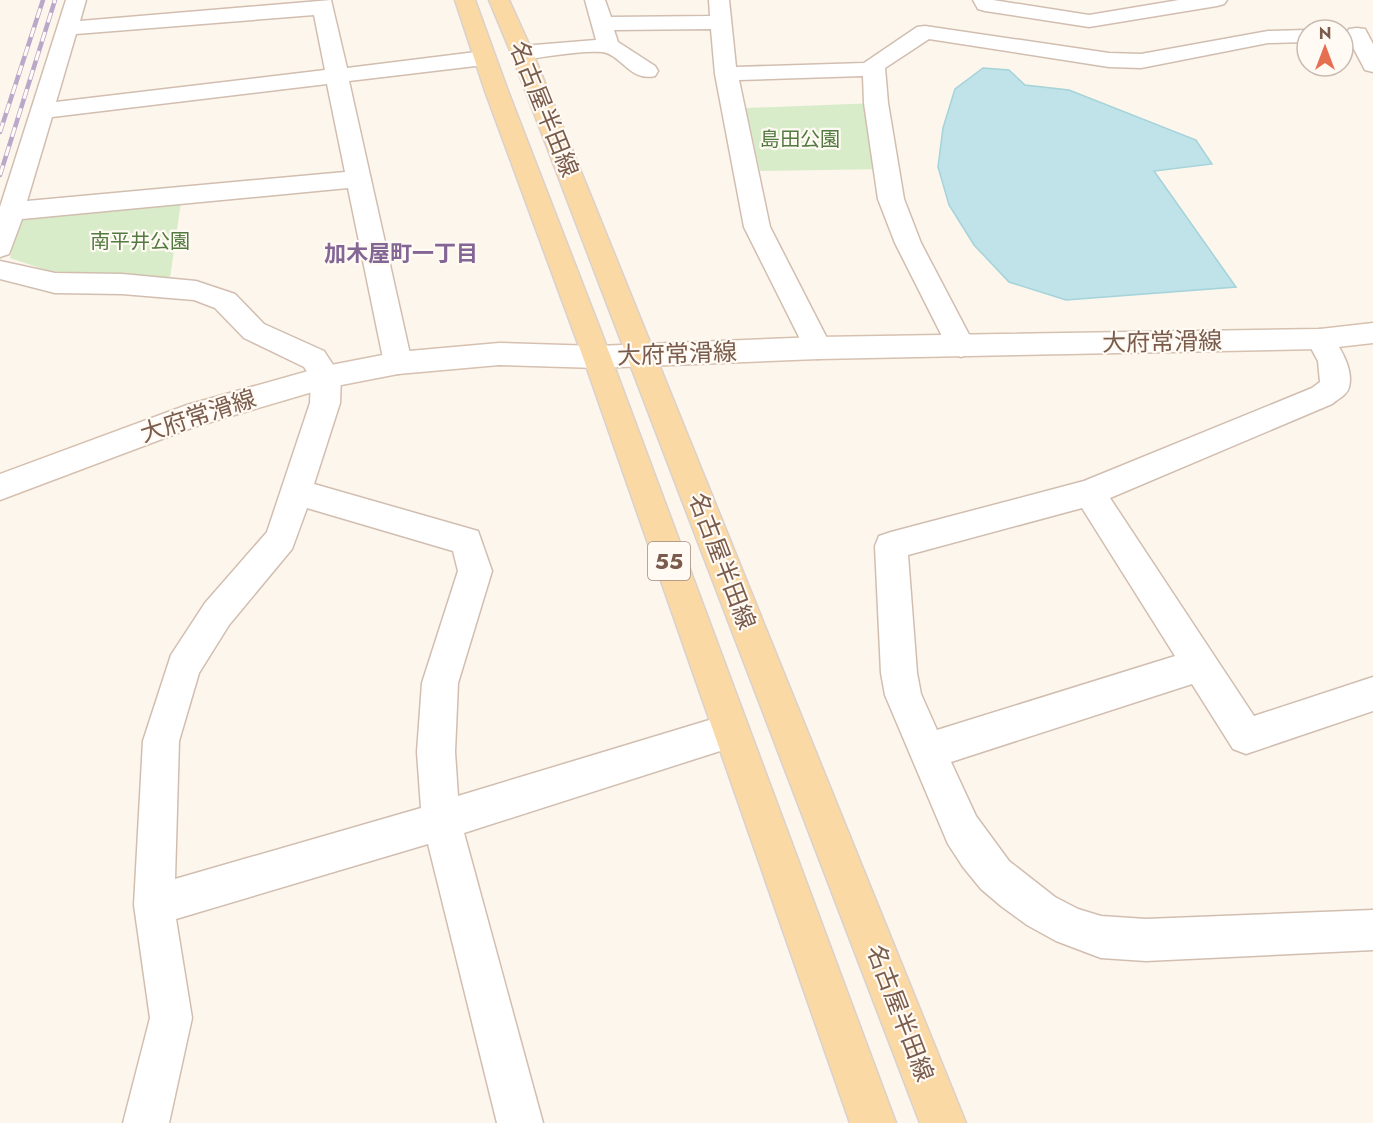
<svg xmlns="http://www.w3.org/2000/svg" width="1373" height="1123" viewBox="0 0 1373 1123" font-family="Jost,'Noto Sans JP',sans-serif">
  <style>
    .green { fill: #d8ecc9 }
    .water { fill: #bfe3e8; stroke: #a5d3da; stroke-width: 1.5 }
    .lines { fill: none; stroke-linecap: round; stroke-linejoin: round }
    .minor-casing { stroke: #d1beb0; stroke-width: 3 }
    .secondary-casing { stroke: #d6c0b0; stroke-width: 3 }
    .primary-casing { stroke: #dad1cd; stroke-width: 3 }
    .minor { fill: #fff; fill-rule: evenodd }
    .secondary { fill: #fff; fill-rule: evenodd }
    .primary { fill: #fbd9a5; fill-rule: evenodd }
    .rail-casing { stroke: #b9a8c9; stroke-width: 4.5 }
    .rail { stroke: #fffaf3; stroke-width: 3; stroke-dasharray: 10; stroke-linecap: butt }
    .labels { text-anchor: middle; stroke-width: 4.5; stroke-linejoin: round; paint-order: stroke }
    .far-park-label { font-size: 20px; fill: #537a41; stroke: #fffaf3 }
    .far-neighbourhood-label { font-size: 22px; font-weight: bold; fill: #846695; stroke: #fffaf3 }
    .shield { fill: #fffaf3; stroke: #a28b7f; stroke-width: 1.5 }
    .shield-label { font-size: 22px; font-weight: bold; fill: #7a5c4d }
    .street-label { font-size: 24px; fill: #7a5c4d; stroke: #fffaf3 }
  </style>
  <rect width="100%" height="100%" fill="#fdf6ec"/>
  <path class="green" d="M 876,103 L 886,169 L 760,171 L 746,108 Z
    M 181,202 L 170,278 L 122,274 L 58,274 L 10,258 L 19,220 L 36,215 Z"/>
  <path class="water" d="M 983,68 L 1009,70 L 1025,85 L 1069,90 L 1196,140 L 1212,164 L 1154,171 L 1236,287 L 1066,300 L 1009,282 L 974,245 L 949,205 L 938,167 L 943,128 L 955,89 Z"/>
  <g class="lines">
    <defs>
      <path id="minor" d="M 66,0 L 86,0 L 80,21 L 331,0 L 347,68 L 484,51 L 492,53 L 495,58 L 492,63 L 484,65 L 349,81 L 412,363 L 408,371 L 398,374 L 388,371 L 384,363 L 348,188 L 22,219 L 9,254 L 0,257 L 0,207 ZM 314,15 L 325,70 L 56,102 L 76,34 ZM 327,84 L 345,172 L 27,201 L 52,117 Z
        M 585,0 L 605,0 L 611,17 L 710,16 L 709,0 L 729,0 L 736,67 L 864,63 L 917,27 L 925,26 L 1109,53 L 1141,54 L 1268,31 L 1307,30 L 1309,30 L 1307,30 L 1307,42 L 1268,43 L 1141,68 L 1109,67 L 929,39 L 885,68 L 888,103 L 904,199 L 921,243 L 975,346 L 971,353 L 961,357 L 951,353 L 947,346 L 895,243 L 878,199 L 864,103 L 863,76 L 739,80 L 770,227 L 832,348 L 828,355 L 818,359 L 808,355 L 744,227 L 715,74 L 711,29 L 614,30 L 618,42 L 655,66 L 658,71 L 655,76 C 630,82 621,54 602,52 C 580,50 545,57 522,60 L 514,58 L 511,53 L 514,48 L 522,46 L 596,40 Z
        M 973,0 L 993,0 L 1089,15 L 1179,0 L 1227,0 L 1224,4 L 1217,6 L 1089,27 L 985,11 L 978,9 Z
        M 1357,28 L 1365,29 L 1373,44 L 1373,72 L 1365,70 L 1346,34 L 1349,29 Z
        M 0,261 L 55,273 L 122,274 L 196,281 L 235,294 L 264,324 L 324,351 L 341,377 L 340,403 L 314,484 L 478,531 L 492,571 L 458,683 L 455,752 L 458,796 L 729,714 L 742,720 L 747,732 L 742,744 L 464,833 L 543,1123 L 497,1123 L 428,844 L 176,919 L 192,1018 L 169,1123 L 123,1123 L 150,1018 L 134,905 L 143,741 L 171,655 L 205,603 L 267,532 L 310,403 L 311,378 L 304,367 L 244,338 L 215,308 L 194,300 L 122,294 L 55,293 L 0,279 ZM 307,508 L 453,551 L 458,571 L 422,683 L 417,752 L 421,808 L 175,879 L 179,741 L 199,673 L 229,625 L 292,549 Z
        M 1320,329 L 1330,332 C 1339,347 1354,368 1349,387 C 1348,394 1338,399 1332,404 L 1110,498 L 1254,716 L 1373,677 L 1373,711 L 1246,754 L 1233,749 L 1192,684 L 951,762 L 976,816 L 1009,861 L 1055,897 L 1078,909 L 1101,916 L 1146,919 L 1373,910 L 1373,950 L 1146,961 L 1101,958 L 1056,941 L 1027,925 L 1001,906 L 981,889 L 963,867 L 948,844 L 885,695 L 881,673 L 875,546 L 879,536 L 891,532 L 1084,481 L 1312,388 L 1320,382 L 1318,361 L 1306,339 L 1310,332 ZM 1082,508 L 1175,656 L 937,730 L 921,694 L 917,673 L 908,555 Z"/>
      <path id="secondary" d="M 1373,323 L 1373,343 L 1320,349 L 818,359 L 597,368 L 499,365 L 398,374 L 326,388 L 194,427 L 0,500 L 0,474 L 187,405 L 326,366 L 398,352 L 499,343 L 597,346 L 818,337 L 1320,329 Z"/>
      <path id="primary" d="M 455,0 L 475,0 L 508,91 L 612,360 L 896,1123 L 850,1123 L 584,360 L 485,91 Z
        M 489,0 L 509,0 L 533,53 L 966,1123 L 920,1123 L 511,53 Z"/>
    </defs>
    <use href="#minor" class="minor-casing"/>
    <use href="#secondary" class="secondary-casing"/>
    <use href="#primary" class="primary-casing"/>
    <use href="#minor" class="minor"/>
    <use href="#secondary" class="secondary"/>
    <use href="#primary" class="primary"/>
    <defs>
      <path id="rail" d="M 0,132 L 43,0
        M 0,175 L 55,0"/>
    </defs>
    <use href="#rail" class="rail-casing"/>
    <use href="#rail" class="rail"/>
  </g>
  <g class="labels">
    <g class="far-park-label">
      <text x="800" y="146">島田公園</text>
      <text x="140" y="248">南平井公園</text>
    </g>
    <g class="far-neighbourhood-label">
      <text x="401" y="261">加木屋町一丁目</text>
    </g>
    <rect class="shield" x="648" y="542" width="42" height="38" rx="4.5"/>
    <g class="shield-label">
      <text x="669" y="569">55</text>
    </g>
    <g class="street-label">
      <text transform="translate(544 109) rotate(68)" y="8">名古屋半田線</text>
      <text transform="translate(1162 342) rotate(-1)" y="8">大府常滑線</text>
      <text transform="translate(677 354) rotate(-2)" y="8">大府常滑線</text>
      <text transform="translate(198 416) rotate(-18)" y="8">大府常滑線</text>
      <text transform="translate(722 561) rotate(69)" y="8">名古屋半田線</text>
      <text transform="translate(900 1013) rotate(69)" y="8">名古屋半田線</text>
    </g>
  </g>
  <g transform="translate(1325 48)"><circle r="28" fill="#fffaf3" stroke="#cabbb1" stroke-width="1.5"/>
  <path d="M0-4.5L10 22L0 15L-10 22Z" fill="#e76f51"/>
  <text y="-9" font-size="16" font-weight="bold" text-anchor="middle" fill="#7a5c4d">N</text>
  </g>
</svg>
